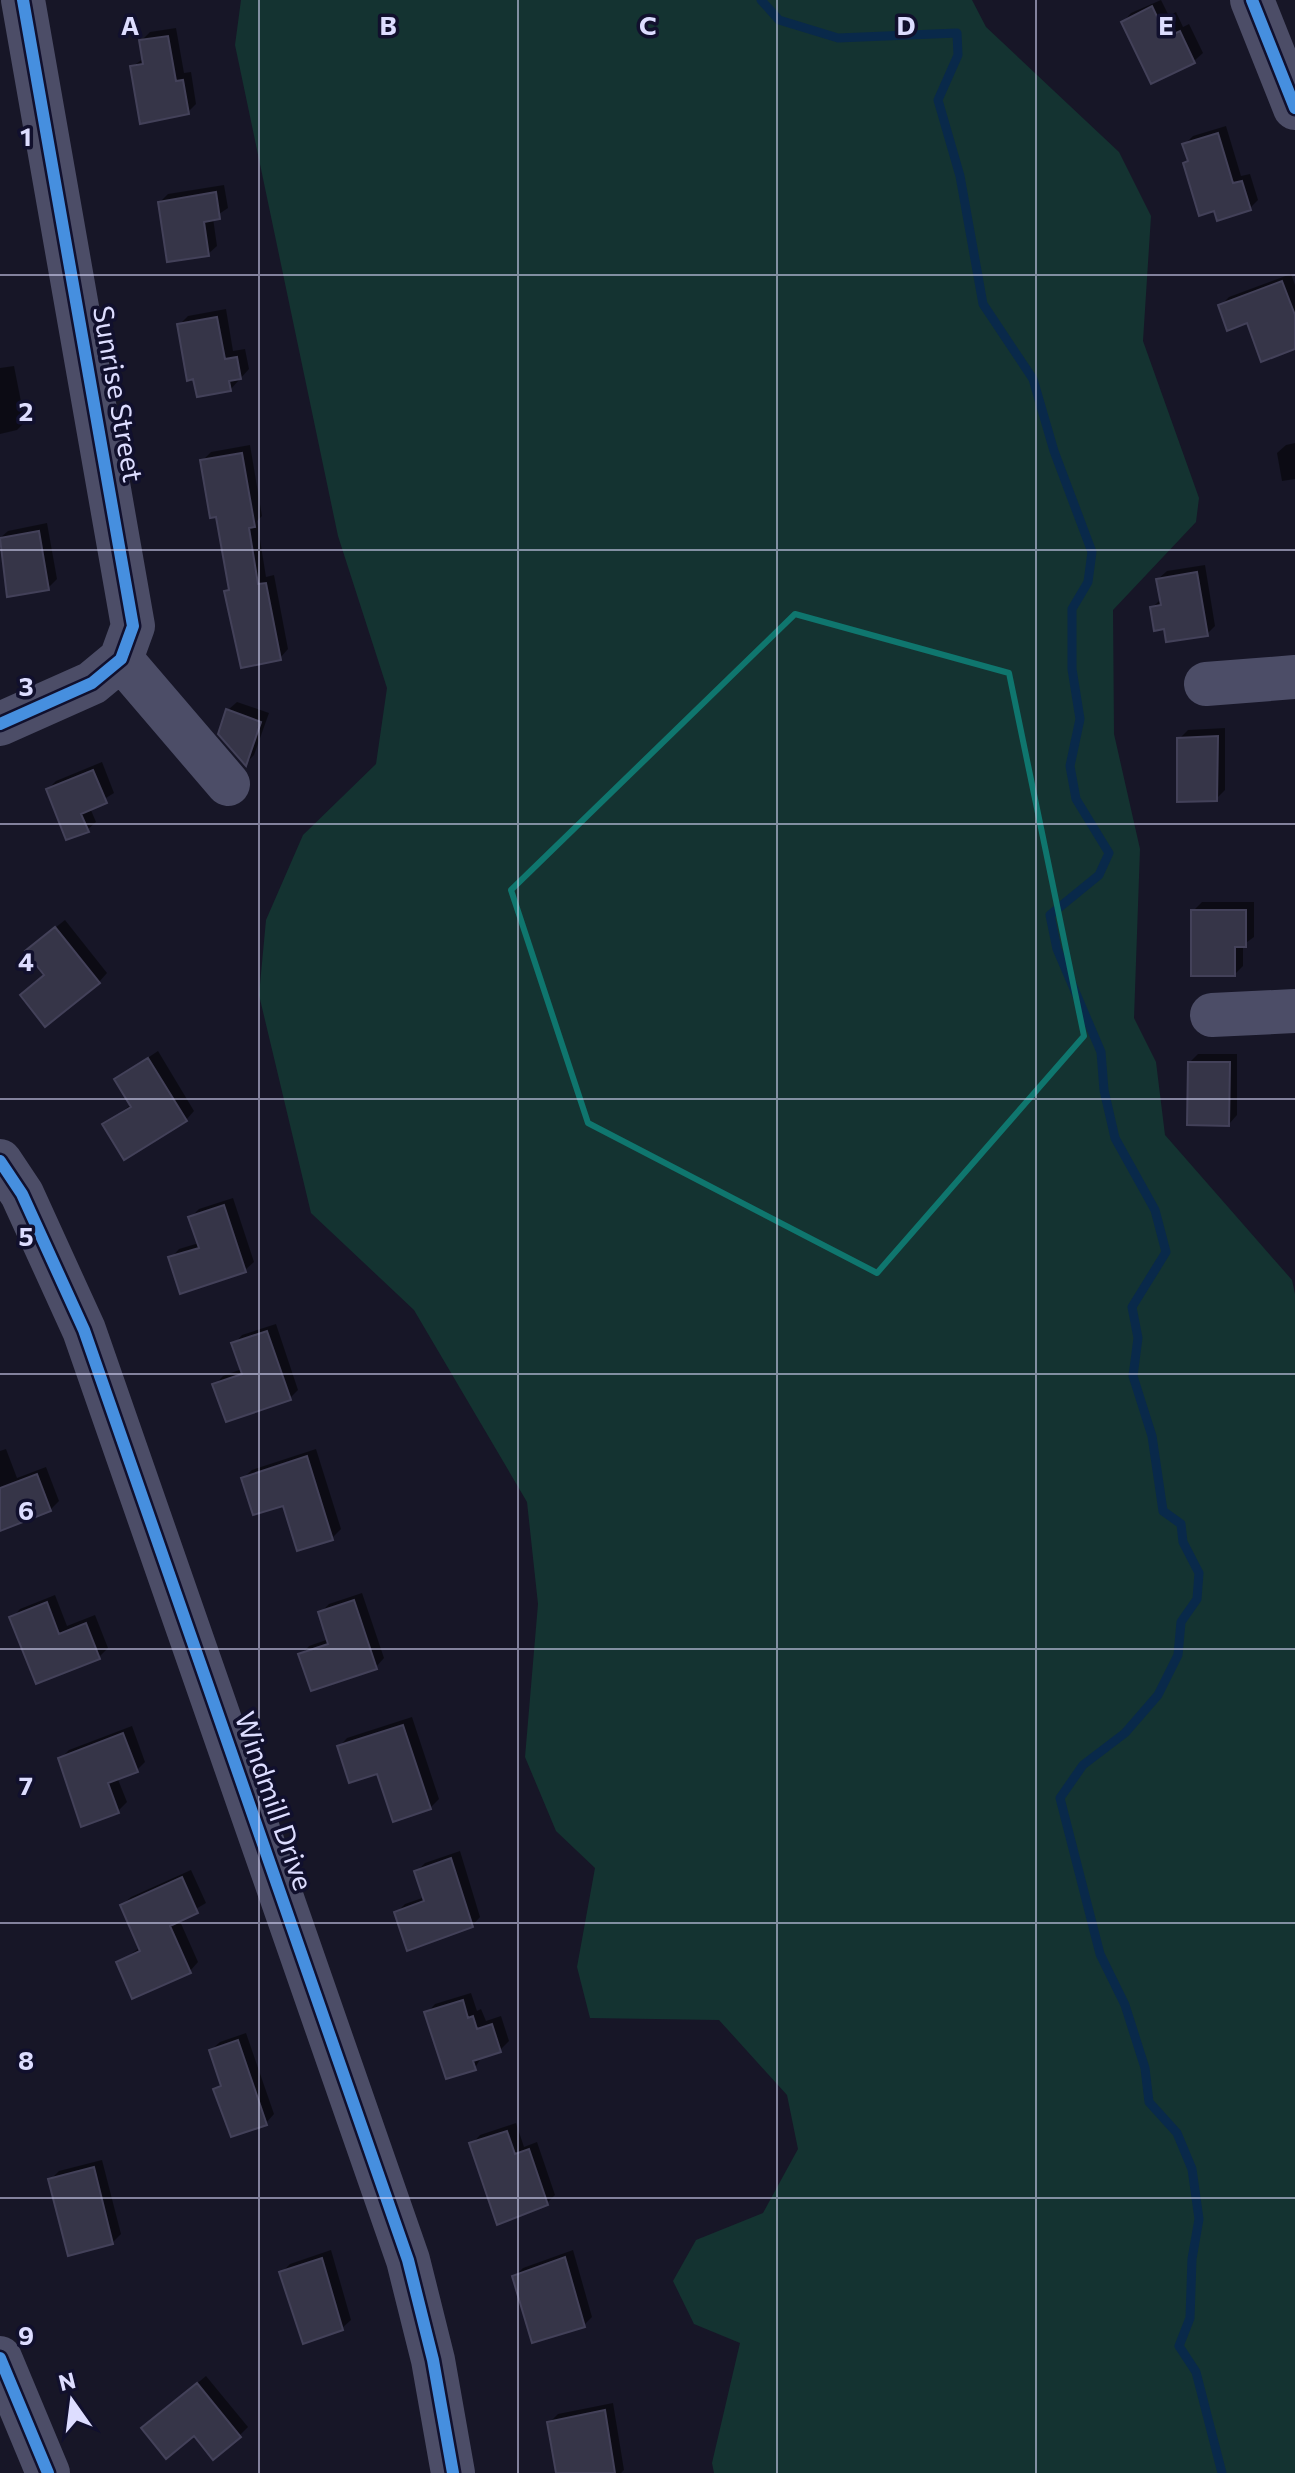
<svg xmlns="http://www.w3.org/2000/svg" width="1295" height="2473" viewBox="0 0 1295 2473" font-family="Commissioner,sans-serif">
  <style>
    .green { fill: #143331 }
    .shadow { fill: #0007 }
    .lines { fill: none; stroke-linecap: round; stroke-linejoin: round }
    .stream { stroke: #09294a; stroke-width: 9 }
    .building { fill: #363548; stroke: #434159; stroke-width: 2 }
    .minor { stroke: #4c4d67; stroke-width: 44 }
    .cycleway-casing { stroke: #11102d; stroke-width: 17 }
    .cycleway { stroke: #468fdf; stroke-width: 12 }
    .marked { fill: none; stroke: #0f766e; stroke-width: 6; stroke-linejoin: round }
    .grid { fill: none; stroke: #ddf; stroke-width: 2; stroke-opacity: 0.55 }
    .labels { text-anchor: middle; stroke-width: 7; stroke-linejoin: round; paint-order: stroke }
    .street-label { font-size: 28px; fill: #ddf; stroke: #11102d }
    .grid-label { font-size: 26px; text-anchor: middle; font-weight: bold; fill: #ddf; stroke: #11102d; stroke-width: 7; stroke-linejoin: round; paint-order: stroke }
  </style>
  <rect width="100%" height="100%" fill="#171627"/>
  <path class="green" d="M 241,0 L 972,0 L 986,27 L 1119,152 L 1151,216 L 1143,341 L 1199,498 L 1196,522 L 1113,610 L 1114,734 L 1140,849 L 1134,1018 L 1156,1062 L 1165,1135 L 1292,1280 L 1295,1294 L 1295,2473 L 714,2473 L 712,2463 L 740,2343 L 694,2324 L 673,2281 L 696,2240 L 763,2213 L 798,2149 L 787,2095 L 719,2020 L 590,2018 L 577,1967 L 595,1868 L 556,1831 L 525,1757 L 538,1604 L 527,1502 L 414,1310 L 311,1213 L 259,995 L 266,920 L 303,835 L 376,764 L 387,688 L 338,536 L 235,45 Z"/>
  <path class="shadow" d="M 1161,0 L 1169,16 L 1176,12 L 1183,27 L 1189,24 L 1203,53 L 1194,61 L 1152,82 L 1123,22 L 1131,13 Z
    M 176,28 L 184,73 L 191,72 L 196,104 L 188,112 L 132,67 L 144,58 L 141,41 L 150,32 Z
    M 1226,126 L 1241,176 L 1250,174 L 1258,200 L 1250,208 L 1185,163 L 1189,159 L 1185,144 L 1193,136 Z
    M 224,185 L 228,208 L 213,218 L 217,246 L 208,254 L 160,202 L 168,194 Z
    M 1291,274 L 1295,285 L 1295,346 L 1220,306 L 1229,297 Z
    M 226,309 L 233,351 L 245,349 L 249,369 L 230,390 L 179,325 L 188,316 Z
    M 14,366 L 25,422 L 17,430 L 0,434 L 0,368 Z
    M 1295,443 L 1295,479 L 1282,481 L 1277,453 L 1286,445 Z
    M 250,445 L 262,516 L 257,521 L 266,577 L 274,575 L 288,649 L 280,658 L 226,592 L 230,587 L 218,515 L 202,461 L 211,452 Z
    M 47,523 L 57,579 L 48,588 L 9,595 L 0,538 L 8,531 Z
    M 1205,565 L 1215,626 L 1207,634 L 1166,627 L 1152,608 L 1162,598 L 1158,579 L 1167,571 Z
    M 237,702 L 269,713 L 254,755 L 246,763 L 228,710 Z
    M 1225,728 L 1225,790 L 1216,799 L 1179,739 L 1188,730 Z
    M 102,762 L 114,793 L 90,808 L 96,822 L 87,830 L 48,789 L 56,781 Z
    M 1202,902 L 1254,902 L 1254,937 L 1243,945 L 1243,966 L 1235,974 L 1193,911 Z
    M 65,920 L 107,973 L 99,982 L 46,974 L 36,943 Z
    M 158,1051 L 194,1111 L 186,1120 L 105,1124 L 132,1104 L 116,1079 Z
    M 1198,1054 L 1237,1054 L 1237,1115 L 1229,1124 L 1190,1062 Z
    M 233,1198 L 254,1262 L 245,1270 L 171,1258 L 179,1249 L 199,1243 L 191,1217 L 199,1209 Z
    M 276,1324 L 298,1390 L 290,1398 L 215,1385 L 223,1376 L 242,1369 L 234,1344 L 242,1335 Z
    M 6,1449 L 17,1478 L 46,1467 L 59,1501 L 50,1510 L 0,1529 L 0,1451 Z
    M 316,1449 L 341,1529 L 332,1538 L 243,1478 L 252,1470 Z
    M 362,1593 L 384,1658 L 376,1667 L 301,1655 L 309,1646 L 329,1639 L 320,1613 L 329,1604 Z
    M 55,1595 L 67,1626 L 95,1615 L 108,1648 L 99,1657 L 37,1682 L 12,1618 L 20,1609 Z
    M 412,1717 L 439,1799 L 430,1808 L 339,1747 L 347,1738 Z
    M 132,1726 L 145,1762 L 137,1770 L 117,1777 L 127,1802 L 118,1811 L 82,1824 L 60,1759 L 69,1750 Z
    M 460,1851 L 480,1917 L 472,1926 L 396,1913 L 405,1904 L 425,1897 L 416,1872 L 425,1863 Z
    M 191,1870 L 206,1903 L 179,1919 L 198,1962 L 190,1971 L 118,1963 L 141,1947 L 122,1905 L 131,1897 Z
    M 471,1993 L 477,2011 L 481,2009 L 486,2021 L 501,2016 L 509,2041 L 500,2050 L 482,2056 L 475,2068 L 427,2013 L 435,2004 Z
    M 246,2033 L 274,2114 L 266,2123 L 216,2089 L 222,2083 L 211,2050 L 220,2042 Z
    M 516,2123 L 524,2147 L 537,2142 L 555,2195 L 547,2203 L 472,2144 L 480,2135 Z
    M 102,2160 L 121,2234 L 112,2243 L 50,2180 L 59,2171 Z
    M 331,2250 L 351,2320 L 342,2328 L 281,2273 L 290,2264 Z
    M 573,2250 L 592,2317 L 584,2325 L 515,2276 L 523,2268 Z
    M 206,2376 L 248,2427 L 240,2435 L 194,2433 L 153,2420 Z
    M 613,2403 L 624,2470 L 621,2473 L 558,2473 L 550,2422 L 558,2414 Z"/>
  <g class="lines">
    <path class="stream" d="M 761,0 L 779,20 L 838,38 L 957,33 L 958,55 L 938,100 L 960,176 L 983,304 L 1033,379 L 1054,451 L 1092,552 L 1088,582 L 1072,609 L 1072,669 L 1080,719 L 1070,766 L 1076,799 L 1109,853 L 1099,875 L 1050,915 L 1057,949 L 1101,1052 L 1104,1090 L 1115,1138 L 1155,1210 L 1166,1252 L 1132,1307 L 1138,1338 L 1133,1376 L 1152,1436 L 1163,1511 L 1181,1524 L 1183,1542 L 1199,1573 L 1197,1599 L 1181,1622 L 1178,1655 L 1158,1695 L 1125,1733 L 1083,1765 L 1060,1798 L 1100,1954 L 1125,2005 L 1145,2068 L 1149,2102 L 1177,2133 L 1192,2169 L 1199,2219 L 1192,2259 L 1190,2318 L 1179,2346 L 1196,2372 L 1222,2473"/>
  </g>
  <path class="building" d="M 1152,6 L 1160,23 L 1167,19 L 1174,34 L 1180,31 L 1195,63 L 1151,84 L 1121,22 Z
    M 168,36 L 176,81 L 183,80 L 189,114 L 140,124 L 130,66 L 143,64 L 139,40 Z
    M 1218,133 L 1233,183 L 1242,181 L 1251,210 L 1217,221 L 1214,211 L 1199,216 L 1183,163 L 1188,161 L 1182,144 Z
    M 216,192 L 220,219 L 204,222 L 209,256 L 167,262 L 158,202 Z
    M 1282,281 L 1295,315 L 1295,349 L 1261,362 L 1247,323 L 1227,331 L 1218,305 Z
    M 217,317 L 225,359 L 237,357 L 241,379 L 229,381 L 231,391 L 197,397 L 193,379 L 187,381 L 177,324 Z
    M 242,453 L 255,527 L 249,528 L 258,584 L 266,583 L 281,660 L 241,668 L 224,591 L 229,590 L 216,517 L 210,518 L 200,460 Z
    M 39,531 L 49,590 L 7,597 L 0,538 Z
    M 1197,572 L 1208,636 L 1166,642 L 1164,629 L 1154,631 L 1150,607 L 1161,605 L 1156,579 Z
    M 226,709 L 261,722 L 246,766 L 218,734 Z
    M 1218,736 L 1217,801 L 1177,802 L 1177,738 Z
    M 93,770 L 107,803 L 81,814 L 89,832 L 66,840 L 46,789 Z
    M 1191,910 L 1246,910 L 1246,947 L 1235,947 L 1235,976 L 1191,976 Z
    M 55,927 L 100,983 L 45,1027 L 20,995 L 44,975 L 25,951 Z
    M 148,1058 L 187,1121 L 124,1160 L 102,1124 L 131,1107 L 114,1079 Z
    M 1188,1062 L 1230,1062 L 1229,1126 L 1187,1125 Z
    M 224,1205 L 246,1272 L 180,1294 L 168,1257 L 199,1248 L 188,1217 Z
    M 267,1331 L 291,1400 L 226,1422 L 212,1384 L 242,1374 L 231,1343 Z
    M 307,1456 L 333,1540 L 297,1551 L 283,1506 L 253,1515 L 241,1478 Z
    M 37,1474 L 51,1511 L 0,1531 L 0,1488 Z
    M 354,1600 L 377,1669 L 311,1691 L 298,1654 L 328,1644 L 318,1612 Z
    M 47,1602 L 59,1634 L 86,1623 L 100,1659 L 36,1684 L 9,1617 Z
    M 403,1725 L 431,1809 L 393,1822 L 377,1774 L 349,1783 L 337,1746 Z
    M 123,1733 L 138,1772 L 108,1783 L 119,1813 L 81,1827 L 58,1758 Z
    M 451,1858 L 473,1927 L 407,1951 L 394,1912 L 424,1901 L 414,1871 Z
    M 182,1877 L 198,1913 L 170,1926 L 191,1973 L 132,1999 L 116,1962 L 140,1951 L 120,1905 Z
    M 463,2000 L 468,2018 L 473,2016 L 477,2029 L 492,2024 L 501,2052 L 473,2061 L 476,2070 L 446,2079 L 424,2012 Z
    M 238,2040 L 267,2125 L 231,2137 L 213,2089 L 221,2086 L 209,2050 Z
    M 507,2131 L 515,2154 L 529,2149 L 548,2205 L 497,2225 L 469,2143 Z
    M 94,2167 L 113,2244 L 68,2256 L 48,2179 Z
    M 565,2257 L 585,2327 L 532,2343 L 512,2276 Z
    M 322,2258 L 343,2330 L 303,2344 L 279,2272 Z
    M 197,2383 L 241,2437 L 213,2460 L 194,2436 L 166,2459 L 141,2428 Z
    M 605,2410 L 615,2473 L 556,2473 L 547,2422 Z"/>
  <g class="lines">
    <path class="minor" d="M 1252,0 L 1295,108
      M 121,659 L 228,784
      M 1206,684 L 1295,677
      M 0,724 L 92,683 L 121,659 L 133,626 L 23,0
      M 1212,1015 L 1295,1011
      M 0,1161 L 22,1194 L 84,1330 L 408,2260 L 433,2360 L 453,2473
      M 0,2358 L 48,2473"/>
    <defs>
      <path id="cycleway" d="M 1252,0 L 1295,108
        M 0,724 L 92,683 L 121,659 L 133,626 L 23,0
        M 0,1161 L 22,1194 L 84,1330 L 408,2260 L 433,2360 L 453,2473
        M 0,2358 L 48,2473"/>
    </defs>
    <use href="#cycleway" class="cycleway-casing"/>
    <use href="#cycleway" class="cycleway"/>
  </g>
  <path class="marked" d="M 795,614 L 1009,673 L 1084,1036 L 877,1273 L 588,1123 L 511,890 Z"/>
  <path class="grid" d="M 259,0 L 259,2473M 518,0 L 518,2473M 777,0 L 777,2473M 1036,0 L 1036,2473M 0,275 L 1295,275M 0,550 L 1295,550M 0,824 L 1295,824M 0,1099 L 1295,1099M 0,1374 L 1295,1374M 0,1649 L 1295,1649M 0,1923 L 1295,1923M 0,2198 L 1295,2198"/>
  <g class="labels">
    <g class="street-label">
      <text transform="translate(118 394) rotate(80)" y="10">Sunrise Street</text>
      <text transform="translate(274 1801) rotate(71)" y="10">Windmill Drive</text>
    </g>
  </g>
  <g class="grid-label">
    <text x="130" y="35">A</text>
    <text x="388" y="35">B</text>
    <text x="648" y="35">C</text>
    <text x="906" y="35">D</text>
    <text x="1166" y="35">E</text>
    <text x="26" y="146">1</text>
    <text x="26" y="421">2</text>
    <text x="26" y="696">3</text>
    <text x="26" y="971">4</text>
    <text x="26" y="1246">5</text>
    <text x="26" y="1520">6</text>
    <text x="26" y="1795">7</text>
    <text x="26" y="2070">8</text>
    <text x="26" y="2345">9</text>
  </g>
  <g transform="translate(72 2401) rotate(346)" stroke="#11102d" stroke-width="6" paint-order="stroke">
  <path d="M0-6L14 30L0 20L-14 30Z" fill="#ddddff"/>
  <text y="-12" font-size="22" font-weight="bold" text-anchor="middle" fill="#ddddff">N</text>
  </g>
</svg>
